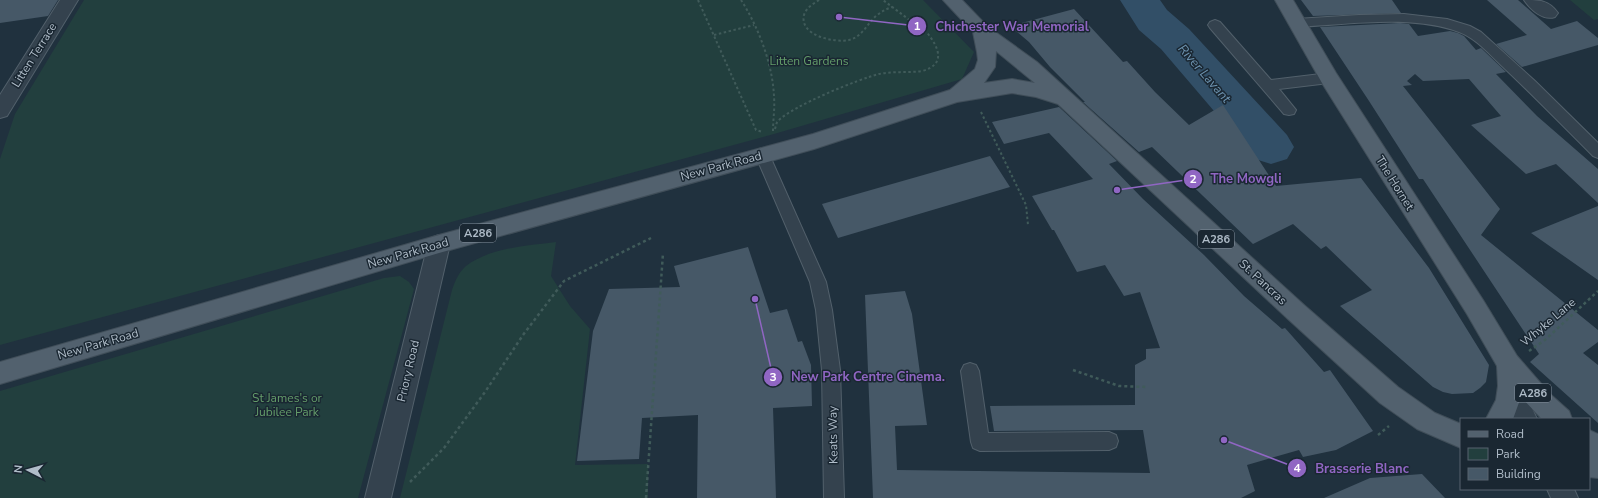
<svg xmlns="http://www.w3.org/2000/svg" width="1598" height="498" viewBox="0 0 1598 498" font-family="'Nunito Sans',sans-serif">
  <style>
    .green { fill: #223f3e }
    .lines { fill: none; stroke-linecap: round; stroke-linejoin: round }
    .river { fill: #324f67; fill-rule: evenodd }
    .building { fill: #465867 }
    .lane-casing { stroke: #52606b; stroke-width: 2 }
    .street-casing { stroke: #52606b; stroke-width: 2 }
    .primary-casing { stroke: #404e59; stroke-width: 2 }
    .path-far1 { stroke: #405b5a; stroke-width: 2; stroke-dasharray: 2.5 2.5; stroke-linecap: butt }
    .path { stroke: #405b5a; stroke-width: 2.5; stroke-dasharray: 3 3; stroke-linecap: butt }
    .lane { fill: #34424e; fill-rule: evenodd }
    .street { fill: #34424e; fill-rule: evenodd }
    .primary { fill: #52616e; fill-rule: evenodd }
    .labels { text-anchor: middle; stroke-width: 3; stroke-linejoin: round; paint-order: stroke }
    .shield { fill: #1a2732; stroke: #83909c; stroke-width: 1 }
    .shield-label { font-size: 11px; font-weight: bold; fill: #b0bdc9 }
    .street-label { font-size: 12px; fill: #b0bdc9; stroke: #1a2732 }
    .park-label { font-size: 12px; fill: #649d6a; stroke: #1a2732 }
    .water-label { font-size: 13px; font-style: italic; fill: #6d93b0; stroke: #1a2732 }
    .leader { fill: none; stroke: #9066c3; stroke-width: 1.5 }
    .callout-dot { fill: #9066c3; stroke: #1a2732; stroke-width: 1.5 }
    .mark-label { font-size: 12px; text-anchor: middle; font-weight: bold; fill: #fff }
    .callout-label { font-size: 13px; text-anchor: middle; font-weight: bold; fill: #9066c3; stroke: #1a2732; stroke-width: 3; stroke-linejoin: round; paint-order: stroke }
  </style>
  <rect width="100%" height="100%" fill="#20313e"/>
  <path class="green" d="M 84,0 L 923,0 L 974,52 L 962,79 L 774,134 L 0,345 L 0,159 L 15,114 Z
    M 1570,0 L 1598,0 L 1598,19 L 1594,20 Z
    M 556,242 L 551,276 L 570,306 L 590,329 L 575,465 L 648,464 L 648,498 L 400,498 L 452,290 C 455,281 459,272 466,266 C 491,247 527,246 556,242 Z
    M 400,276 L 409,282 L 414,289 L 358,498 L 0,498 L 0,391 L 384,278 Z"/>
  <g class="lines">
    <path class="river" d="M 1120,0 L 1160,0 L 1167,10 L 1189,29 L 1287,135 L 1294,147 L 1287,159 L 1271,164 L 1255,159 L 1161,49 L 1139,30 Z"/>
  </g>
  <path class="building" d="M 0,0 L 58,0 L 48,16 L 0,23 Z
    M 1301,0 L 1392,0 L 1401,13 L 1313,16 Z
    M 1487,0 L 1518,0 L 1551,29 L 1577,21 L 1598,38 L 1598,45 L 1522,67 L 1496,44 L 1527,35 Z
    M 1074,9 L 1123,62 L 1127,61 L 1155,92 L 1189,125 L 1223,105 L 1276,186 L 1361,178 L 1429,268 L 1489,365 L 1486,382 L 1480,388 L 1473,393 L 1452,394 L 1443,392 L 1433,387 L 1340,306 L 1372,290 L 1326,246 L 1321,249 L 1293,224 L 1253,244 L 1152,147 L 1139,152 L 1083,102 L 1085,102 L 1050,67 L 1029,42 L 1010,26 Z
    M 1400,23 L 1409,24 L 1418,36 L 1450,31 L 1458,33 L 1464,36 L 1476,50 L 1481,48 L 1506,72 L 1496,74 L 1537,116 L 1598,169 L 1598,203 L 1556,164 L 1526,174 L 1471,125 L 1501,116 L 1469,79 L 1423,81 L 1415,74 L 1407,81 L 1412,85 L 1403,86 L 1500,209 L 1481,235 L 1598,330 L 1598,342 L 1583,353 L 1598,365 L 1598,423 L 1530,362 L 1539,354 L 1423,179 L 1419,179 L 1369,101 L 1320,27 Z
    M 1059,107 L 1117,161 L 1109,164 L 1143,199 L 1204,255 L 1244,296 L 1282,329 L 1285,328 L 1324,372 L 1330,370 L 1373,431 L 1336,450 L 1303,457 L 1299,450 L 1247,465 L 1255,491 L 1241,498 L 873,498 L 865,295 L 905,291 L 912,314 L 927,425 L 895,426 L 897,470 L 1150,473 L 1143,430 L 994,431 L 990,406 L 1135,405 L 1135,365 L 1146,359 L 1146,349 L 1160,348 L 1140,292 L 1124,296 L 1105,265 L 1077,272 L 1054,230 L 1052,230 L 1032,196 L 1093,179 L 1049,133 L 1004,144 L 992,122 Z
    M 990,156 L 1010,187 L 838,238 L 822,204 Z
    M 1598,206 L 1598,280 L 1531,233 Z
    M 748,247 L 770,313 L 787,309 L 798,342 L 802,341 L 811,365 L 812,406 L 773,408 L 776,498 L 697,498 L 698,415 L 642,418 L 639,459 L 577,461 L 593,331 L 609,289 L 680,287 L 674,266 Z
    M 1422,474 L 1445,498 L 1324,498 L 1370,478 Z"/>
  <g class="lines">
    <defs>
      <path id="lane" d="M 1404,14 L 1447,19 L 1470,26 L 1481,32 L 1535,81 L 1598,143 L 1598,158 L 1593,156 C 1563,126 1533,95 1502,66 C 1489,54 1476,38 1459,32 C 1411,14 1347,25 1296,27 L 1291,26 L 1289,23 L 1291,20 L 1296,19 L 1359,15 Z
        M 1215,20 L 1220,22 L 1271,80 L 1329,73 L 1334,74 L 1336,78 L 1334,82 L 1329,83 L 1279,89 L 1296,110 L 1294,114 L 1289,115 L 1284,114 L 1210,28 L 1208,25 L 1210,22 Z
        M 762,148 L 767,150 L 769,154 L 826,282 L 832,310 L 840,370 L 844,498 L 824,498 L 822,370 L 816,310 L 810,282 L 755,154 L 757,150 Z
        M 970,363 L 976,365 L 979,371 L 988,433 L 1109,432 L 1116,435 L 1118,441 L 1116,447 L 1109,450 L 980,451 L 973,448 L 971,442 L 961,371 L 964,365 Z"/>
      <path id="street" d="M 60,0 L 78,0 L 7,116 L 0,118 L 0,95 Z
        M 1524,0 C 1539,0 1549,0 1558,13 L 1555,17 C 1543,21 1531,10 1524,0 Z
        M 439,235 L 447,238 L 450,244 L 391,498 L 365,498 L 428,244 L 431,238 Z
        M 1511,381 L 1520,384 L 1537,419 L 1512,419 L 1499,392 L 1502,384 Z
        M 1547,489 L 1574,489 L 1578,498 L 1551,498 Z"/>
      <path id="primary" d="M 943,0 L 962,0 L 987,26 L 1037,62 L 1304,305 L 1398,387 L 1435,413 L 1461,424 L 1461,448 L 1417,429 L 1380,403 L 1288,319 L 1058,104 L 1036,97 L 1012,93 L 957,102 L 814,149 L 439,253 L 0,384 L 0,362 L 439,235 L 813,134 L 950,90 L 975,69 L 978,60 L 977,52 L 973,32 ZM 996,51 L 1035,83 L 1012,79 L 984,83 L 995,67 Z
        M 1275,0 L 1293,0 L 1336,73 L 1483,300 L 1517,356 L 1550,394 L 1569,411 L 1572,419 L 1542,419 L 1521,397 L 1513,419 L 1486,419 L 1496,400 L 1498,386 L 1497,366 L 1467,314 L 1322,83 Z
        M 1589,430 L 1598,434 L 1598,478 L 1589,477 Z"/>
    </defs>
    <use href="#lane" class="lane-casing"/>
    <use href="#street" class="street-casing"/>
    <use href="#primary" class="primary-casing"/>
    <path class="path-far1" d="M 698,0 L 756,130 L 763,132
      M 741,0 C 758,26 773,65 774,97 C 775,108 773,120 773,131
      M 819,0 C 813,4 806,8 804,15 C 799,36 835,43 849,40 C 862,37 867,24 876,16 C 881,12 886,9 892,7
      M 714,35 L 754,25
      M 981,112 L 1026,205 L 1028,225
      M 775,129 C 776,126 776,123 778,121 C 792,106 859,79 879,74 C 893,71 908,73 922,71 C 945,65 940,49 928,34 L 883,0"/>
    <path class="path" d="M 1529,351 L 1545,340 L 1598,291
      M 1073,370 L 1119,386 L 1146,387
      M 1378,435 L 1389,426
      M 410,482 L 444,448 L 485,392 L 523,335 L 564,281 L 651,238
      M 646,498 L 663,253"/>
    <use href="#lane" class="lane"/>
    <use href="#street" class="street"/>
    <use href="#primary" class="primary"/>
  </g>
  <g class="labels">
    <g class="shield">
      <rect x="460" y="224" width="36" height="18" rx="3"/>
      <rect x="1198" y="230" width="36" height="18" rx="3"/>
      <rect x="1515" y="384" width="36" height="18" rx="3"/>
    </g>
    <g class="shield-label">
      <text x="478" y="237">A286</text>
      <text x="1216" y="243">A286</text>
      <text x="1533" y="397">A286</text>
    </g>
    <g class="street-label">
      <text transform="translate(34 55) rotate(-58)" y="4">Litten Terrace</text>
      <text transform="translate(721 166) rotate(-15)" y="4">New Park Road</text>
      <text transform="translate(1395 183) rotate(58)" y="4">The Hornet</text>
      <text transform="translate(408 253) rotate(-16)" y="4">New Park Road</text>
      <text transform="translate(1263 282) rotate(43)" y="4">St. Pancras</text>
      <text transform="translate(1548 322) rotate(-40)" y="4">Whyke Lane</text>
      <text transform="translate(98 344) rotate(-16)" y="4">New Park Road</text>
      <text transform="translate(408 371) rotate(-77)" y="4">Priory Road</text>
      <text transform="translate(833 435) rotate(-91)" y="4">Keats Way</text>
    </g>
    <g class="park-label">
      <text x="809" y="65">Litten Gardens</text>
      <text x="287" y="402">St James's or<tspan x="287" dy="14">Jubilee Park</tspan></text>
    </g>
    <g class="water-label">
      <text transform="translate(1205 73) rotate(49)" y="5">River Lavant</text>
    </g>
  </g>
  <path class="leader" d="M839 17L917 26M1117 190L1193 179M755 299L773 377M1224 440L1297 468"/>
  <g class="callout-dot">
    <circle cx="839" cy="17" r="4"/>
    <circle cx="1117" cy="190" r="4"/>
    <circle cx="755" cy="299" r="4"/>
    <circle cx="1224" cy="440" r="4"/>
    <circle cx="917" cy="26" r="10"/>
    <circle cx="1193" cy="179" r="10"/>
    <circle cx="773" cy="377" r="10"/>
    <circle cx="1297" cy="468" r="10"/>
  </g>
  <g class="mark-label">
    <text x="917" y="30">1</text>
    <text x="1193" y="183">2</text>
    <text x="773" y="381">3</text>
    <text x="1297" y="472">4</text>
  </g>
  <g class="callout-label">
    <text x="1012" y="31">Chichester War Memorial</text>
    <text x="1246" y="183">The Mowgli</text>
    <text x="868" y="381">New Park Centre Cinema.</text>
    <text x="1362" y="473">Brasserie Blanc</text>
  </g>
  <rect x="1460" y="418" width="130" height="72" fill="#1a2732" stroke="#56636e"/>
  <rect x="1468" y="431" width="20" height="6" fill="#52616e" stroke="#56636e"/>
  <text x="1496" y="438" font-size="12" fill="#b0bdc9">Road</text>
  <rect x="1468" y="448" width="20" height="12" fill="#223f3e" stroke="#56636e"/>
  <text x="1496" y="458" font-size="12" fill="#b0bdc9">Park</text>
  <rect x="1468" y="468" width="20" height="12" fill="#465867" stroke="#56636e"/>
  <text x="1496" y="478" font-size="12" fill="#b0bdc9">Building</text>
  <g transform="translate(28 470) rotate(276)" stroke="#1a2732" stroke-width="3" paint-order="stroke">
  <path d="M0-3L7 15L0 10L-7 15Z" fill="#b0bdc9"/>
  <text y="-6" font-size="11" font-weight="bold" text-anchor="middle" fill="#b0bdc9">N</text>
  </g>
</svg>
